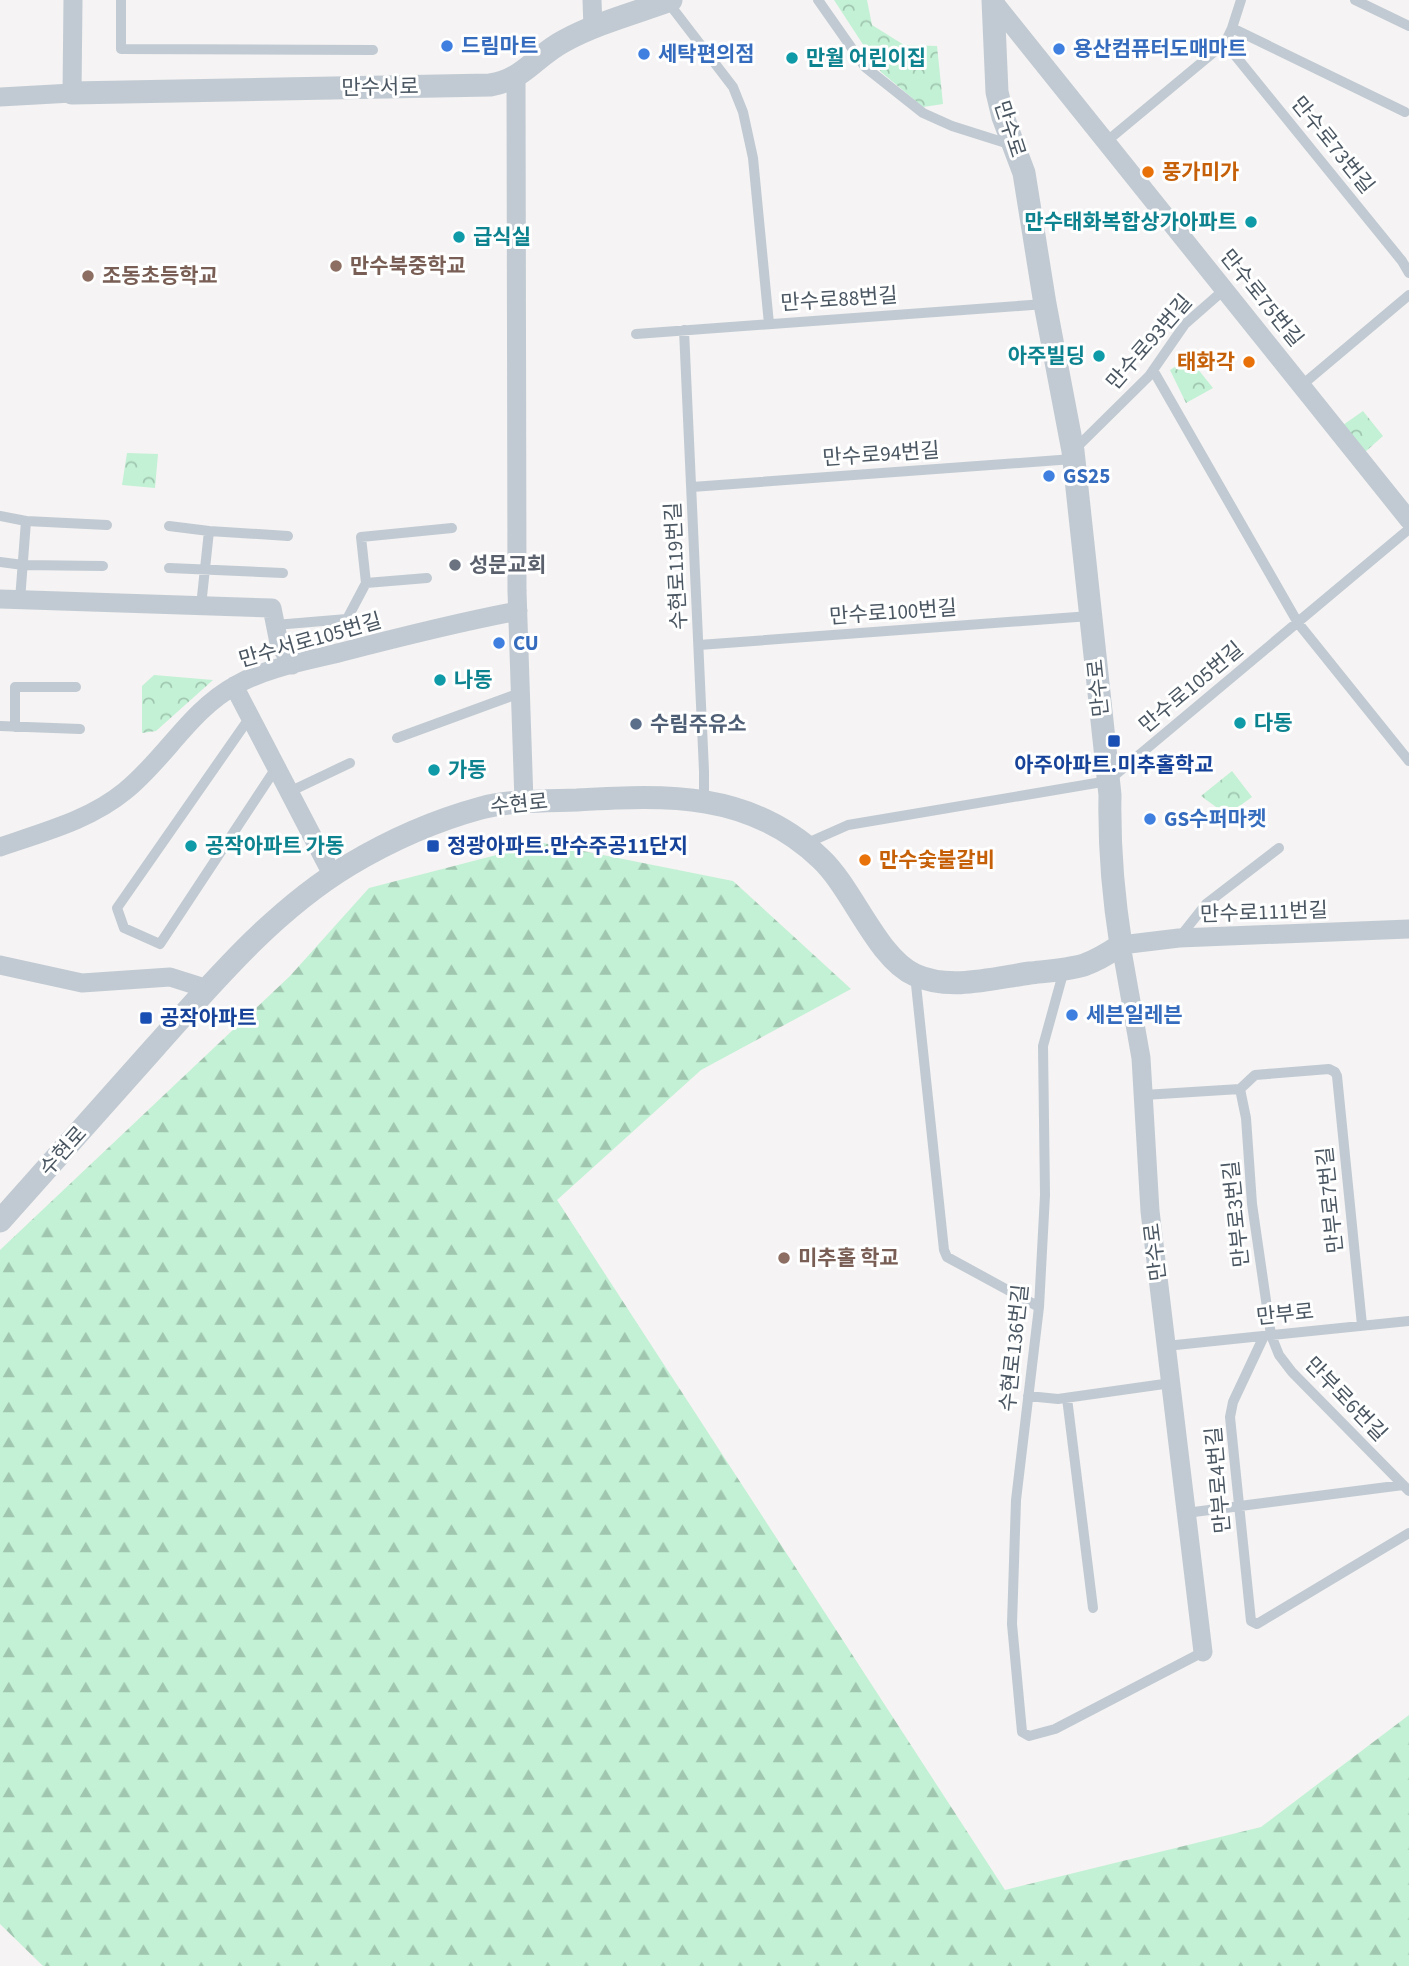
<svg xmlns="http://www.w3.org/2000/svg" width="1409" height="1966" viewBox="0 0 1409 1966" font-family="'Source Sans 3','Noto Sans KR',sans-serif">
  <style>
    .forest { fill: url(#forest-firs) }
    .park { fill: url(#park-crowns) }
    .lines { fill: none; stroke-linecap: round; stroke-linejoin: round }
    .service { stroke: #c1cad2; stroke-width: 10 }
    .minor { stroke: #c1cad2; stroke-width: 19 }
    .tertiary { stroke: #c1cad2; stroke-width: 23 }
    .shop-dot { fill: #3f7fe0; stroke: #fff; stroke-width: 2.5 }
    .culture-dot { fill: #0f9aa8; stroke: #fff; stroke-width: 2.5 }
    .food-dot { fill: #e8710a; stroke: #fff; stroke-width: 2.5 }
    .education-dot { fill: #8d6e63; stroke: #fff; stroke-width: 2.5 }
    .worship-dot { fill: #6b7280; stroke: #fff; stroke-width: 2.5 }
    .service-dot { fill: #5c6f8a; stroke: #fff; stroke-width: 2.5 }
    .transit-dot { fill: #1a4fb4; stroke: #fff; stroke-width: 2.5 }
    .labels { text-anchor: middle; stroke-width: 6; stroke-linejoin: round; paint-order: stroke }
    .shop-label { font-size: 21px; font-weight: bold; fill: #366cbe; stroke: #fff; text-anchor: start }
    .culture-label { font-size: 21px; font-weight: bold; fill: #0d838f; stroke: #fff; text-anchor: start }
    .street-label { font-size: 21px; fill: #4a5661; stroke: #fff }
    .food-label { font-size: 21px; font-weight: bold; fill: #c56008; stroke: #fff; text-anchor: start }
    .education-label { font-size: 21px; font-weight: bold; fill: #785e54; stroke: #fff; text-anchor: start }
    .worship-label { font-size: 21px; font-weight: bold; fill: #5b616d; stroke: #fff; text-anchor: start }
    .service-label { font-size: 21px; font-weight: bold; fill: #4e5e75; stroke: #fff; text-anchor: start }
    .transit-label { font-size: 21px; font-weight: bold; fill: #164399; stroke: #fff; text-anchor: start }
  </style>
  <defs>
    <pattern id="forest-firs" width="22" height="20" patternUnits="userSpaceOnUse" patternTransform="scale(1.75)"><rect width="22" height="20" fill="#c3f1d5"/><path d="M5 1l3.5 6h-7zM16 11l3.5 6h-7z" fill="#a0c6b0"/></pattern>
    <pattern id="park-crowns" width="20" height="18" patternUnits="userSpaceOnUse" patternTransform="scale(1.75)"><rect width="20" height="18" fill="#c3f1d5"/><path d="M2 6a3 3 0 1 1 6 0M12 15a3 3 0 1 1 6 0" fill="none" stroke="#a0c6b0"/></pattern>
  </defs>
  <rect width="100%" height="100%" fill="#f5f3f3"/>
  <path class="forest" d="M 543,843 L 733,881 L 851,989 L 701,1070 L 557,1200 L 1005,1890 L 1261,1827 L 1409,1715 L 1409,1966 L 43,1966 L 0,1924 L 0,1250 L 290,976 L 369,888 Z"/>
  <path class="park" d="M 834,0 L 867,0 L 872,25 L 904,45 L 937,46 L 943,104 L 923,107 L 881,72 Z
    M 1189,358 L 1213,388 L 1186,403 L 1170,370 Z
    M 1363,411 L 1383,436 L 1365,452 L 1343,425 Z
    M 127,453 L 158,454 L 155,488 L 122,485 Z
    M 154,675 L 213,680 L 156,731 L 142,733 L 142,686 Z
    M 1232,771 L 1252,797 L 1227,815 L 1201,796 Z"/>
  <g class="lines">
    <path class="service" d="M 121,0 L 121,49 L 373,50
      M 818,0 L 865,67 L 923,113 L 952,126 L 1012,145
      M 1355,0 L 1409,26
      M 667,1 L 733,87 L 743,112 L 753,158 L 769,324
      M 1232,28 L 1405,112
      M 1225,43 L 1402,261 L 1409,273
      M 1107,141 L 1225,43 L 1232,28 L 1241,0
      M 684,330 L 704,771 L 704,800
      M 636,334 L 1045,304
      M 1153,370 L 1298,623 L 1409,761
      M 1302,385 L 1409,295
      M 1073,451 L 1149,376 L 1185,324 L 1225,289
      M 692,487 L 1073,459
      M 0,516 L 26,521
      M 169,526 L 209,531
      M 0,562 L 23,565 L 103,566
      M 169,568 L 283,573
      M 366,583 L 427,578
      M 20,600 L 26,521 L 107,525
      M 201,606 L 209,531 L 288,536
      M 275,625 L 347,619 L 366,583 L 361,537 L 452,528
      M 699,645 L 1090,616
      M 250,717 L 117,908 L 124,928 L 160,944 L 276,768
      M 0,726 L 80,729
      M 15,727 L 15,687 L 76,687
      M 397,738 L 520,693
      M 289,792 L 350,763
      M 805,844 L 848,825 L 1108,781 L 1409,529
      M 1179,938 L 1206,904 L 1279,848
      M 1064,970 L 1043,1046 L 1045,1195 L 1039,1307 L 1016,1500 L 1012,1624 L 1022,1732 L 1029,1736 L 1055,1729 L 1203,1652
      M 915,975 L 944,1250 L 947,1257 L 1039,1307
      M 1240,1089 L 1246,1118 L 1252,1204 L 1271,1335 L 1279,1355 L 1292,1372 L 1409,1491
      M 1144,1095 L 1240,1089 L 1255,1075 L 1329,1069 L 1335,1072 L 1337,1076 L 1362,1325
      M 1264,1336 L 1233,1402 L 1230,1417 L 1251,1621 L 1257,1624 L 1409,1533
      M 1166,1346 L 1409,1321
      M 1028,1396 L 1058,1399 L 1171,1383
      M 1067,1398 L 1093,1608
      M 1186,1513 L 1403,1485"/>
    <path class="minor" d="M 592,0 L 593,28
      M 993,1 L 1409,520
      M 516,77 L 517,591 L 524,802
      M 0,97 L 72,93 L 73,0
      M 0,599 L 272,608 L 279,643 L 292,665
      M 234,686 L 333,876
      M 0,847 C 43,832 90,820 125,791 C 165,759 190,710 236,685 C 268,667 307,661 342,652 C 400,637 459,622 518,611
      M 0,965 L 82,983 L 170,977 L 208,989
      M 1203,1652 L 1150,1211 L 1141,1058 L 1121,945 L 1179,938 L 1409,929"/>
    <path class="tertiary" d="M 72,93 L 490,85 C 524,80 535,56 564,41 C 597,23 635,13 671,0
      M 0,1221 C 52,1163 104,1105 155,1047 C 214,981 273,911 349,865 C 389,841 437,820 481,808 C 511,800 546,801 577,800 C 668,795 750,791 821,859 C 853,889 877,958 915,975 C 950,991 994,978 1030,973 C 1048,971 1067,970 1084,965 C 1098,960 1109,953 1121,945 C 1113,895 1109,845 1110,795 L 1073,451 L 1045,304 L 1024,173 L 1003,117 L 997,92 L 993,0"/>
  </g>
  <g class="shop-dot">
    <circle cx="447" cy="46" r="7"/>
    <circle cx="1059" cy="49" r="7"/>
    <circle cx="644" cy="54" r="7"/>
    <circle cx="1049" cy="476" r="7"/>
    <circle cx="499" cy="643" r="7"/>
    <circle cx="1150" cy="819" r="7"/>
    <circle cx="1072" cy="1015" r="7"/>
  </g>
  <g class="culture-dot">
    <circle cx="792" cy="58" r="7"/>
    <circle cx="1251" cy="222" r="7"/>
    <circle cx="459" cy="237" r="7"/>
    <circle cx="1099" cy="356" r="7"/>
    <circle cx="440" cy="680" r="7"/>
    <circle cx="1240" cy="723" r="7"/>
    <circle cx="434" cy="770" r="7"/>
    <circle cx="191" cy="846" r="7"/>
  </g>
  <g class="food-dot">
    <circle cx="1148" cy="172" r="7"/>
    <circle cx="1249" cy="362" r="7"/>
    <circle cx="865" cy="860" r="7"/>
  </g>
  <g class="education-dot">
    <circle cx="336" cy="266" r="7"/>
    <circle cx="88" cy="276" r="7"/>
    <circle cx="784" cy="1258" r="7"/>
  </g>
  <circle class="worship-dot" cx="455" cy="565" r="7"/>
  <circle class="service-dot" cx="636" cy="724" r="7"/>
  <g class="transit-dot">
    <rect x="1107" y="734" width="14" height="14" rx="3.5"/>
    <rect x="426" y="839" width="14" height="14" rx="3.5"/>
    <rect x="139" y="1011" width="14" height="14" rx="3.5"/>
  </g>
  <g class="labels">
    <g class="shop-label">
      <text x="461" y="53">드림마트</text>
      <text x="1073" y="56">용산컴퓨터도매마트</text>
      <text x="658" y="61">세탁편의점</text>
      <text x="1063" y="483">GS25</text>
      <text x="513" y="650">CU</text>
      <text x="1164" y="826">GS수퍼마켓</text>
      <text x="1086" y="1022">세븐일레븐</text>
    </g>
    <g class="culture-label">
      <text x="806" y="65">만월 어린이집</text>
      <text x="1237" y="229" text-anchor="end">만수태화복합상가아파트</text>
      <text x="473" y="244">급식실</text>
      <text x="1085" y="363" text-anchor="end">아주빌딩</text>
      <text x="454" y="687">나동</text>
      <text x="1254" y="730">다동</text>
      <text x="448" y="777">가동</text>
      <text x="205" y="853">공작아파트 가동</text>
    </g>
    <g class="street-label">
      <text transform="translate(380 87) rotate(-1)" y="7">만수서로</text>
      <text transform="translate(1010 129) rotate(72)" y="7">만수로</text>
      <text transform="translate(1333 145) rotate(51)" y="7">만수로73번길</text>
      <text transform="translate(1262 298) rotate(51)" y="7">만수로75번길</text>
      <text transform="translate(839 299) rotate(-4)" y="7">만수로88번길</text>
      <text transform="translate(1149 342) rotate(-49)" y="7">만수로93번길</text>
      <text transform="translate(881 454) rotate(-4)" y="7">만수로94번길</text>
      <text transform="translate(676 566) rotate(-93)" y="7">수현로119번길</text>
      <text transform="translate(893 612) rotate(-4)" y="7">만수로100번길</text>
      <text transform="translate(310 640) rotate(-16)" y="7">만수서로105번길</text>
      <text transform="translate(1191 687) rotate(-40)" y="7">만수로105번길</text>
      <text transform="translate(1098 688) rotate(-96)" y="7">만수로</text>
      <text transform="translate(519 804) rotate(-6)" y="7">수현로</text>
      <text transform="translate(1264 912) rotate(-2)" y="7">만수로111번길</text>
      <text transform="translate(63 1151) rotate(-48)" y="7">수현로</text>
      <text transform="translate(1330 1200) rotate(-96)" y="7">만부로7번길</text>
      <text transform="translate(1236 1214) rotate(-96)" y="7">만부로3번길</text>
      <text transform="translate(1155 1252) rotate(-97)" y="7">만수로</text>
      <text transform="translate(1285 1314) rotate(-6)" y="7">만부로</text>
      <text transform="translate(1014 1348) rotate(-84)" y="7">수현로136번길</text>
      <text transform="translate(1346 1399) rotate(46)" y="7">만부로6번길</text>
      <text transform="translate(1218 1480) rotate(-95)" y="7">만부로4번길</text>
    </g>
    <g class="food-label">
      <text x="1162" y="179">풍가미가</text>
      <text x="1235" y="369" text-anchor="end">태화각</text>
      <text x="879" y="867">만수숯불갈비</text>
    </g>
    <g class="education-label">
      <text x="350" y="273">만수북중학교</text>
      <text x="102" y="283">조동초등학교</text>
      <text x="798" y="1265">미추홀 학교</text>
    </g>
    <g class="worship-label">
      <text x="469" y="572">성문교회</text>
    </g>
    <g class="service-label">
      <text x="650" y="731">수림주유소</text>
    </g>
    <g class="transit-label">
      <text x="1114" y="772" text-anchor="middle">아주아파트.미추홀학교</text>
      <text x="447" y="853">정광아파트.만수주공11단지</text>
      <text x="160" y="1025">공작아파트</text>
    </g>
  </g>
</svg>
